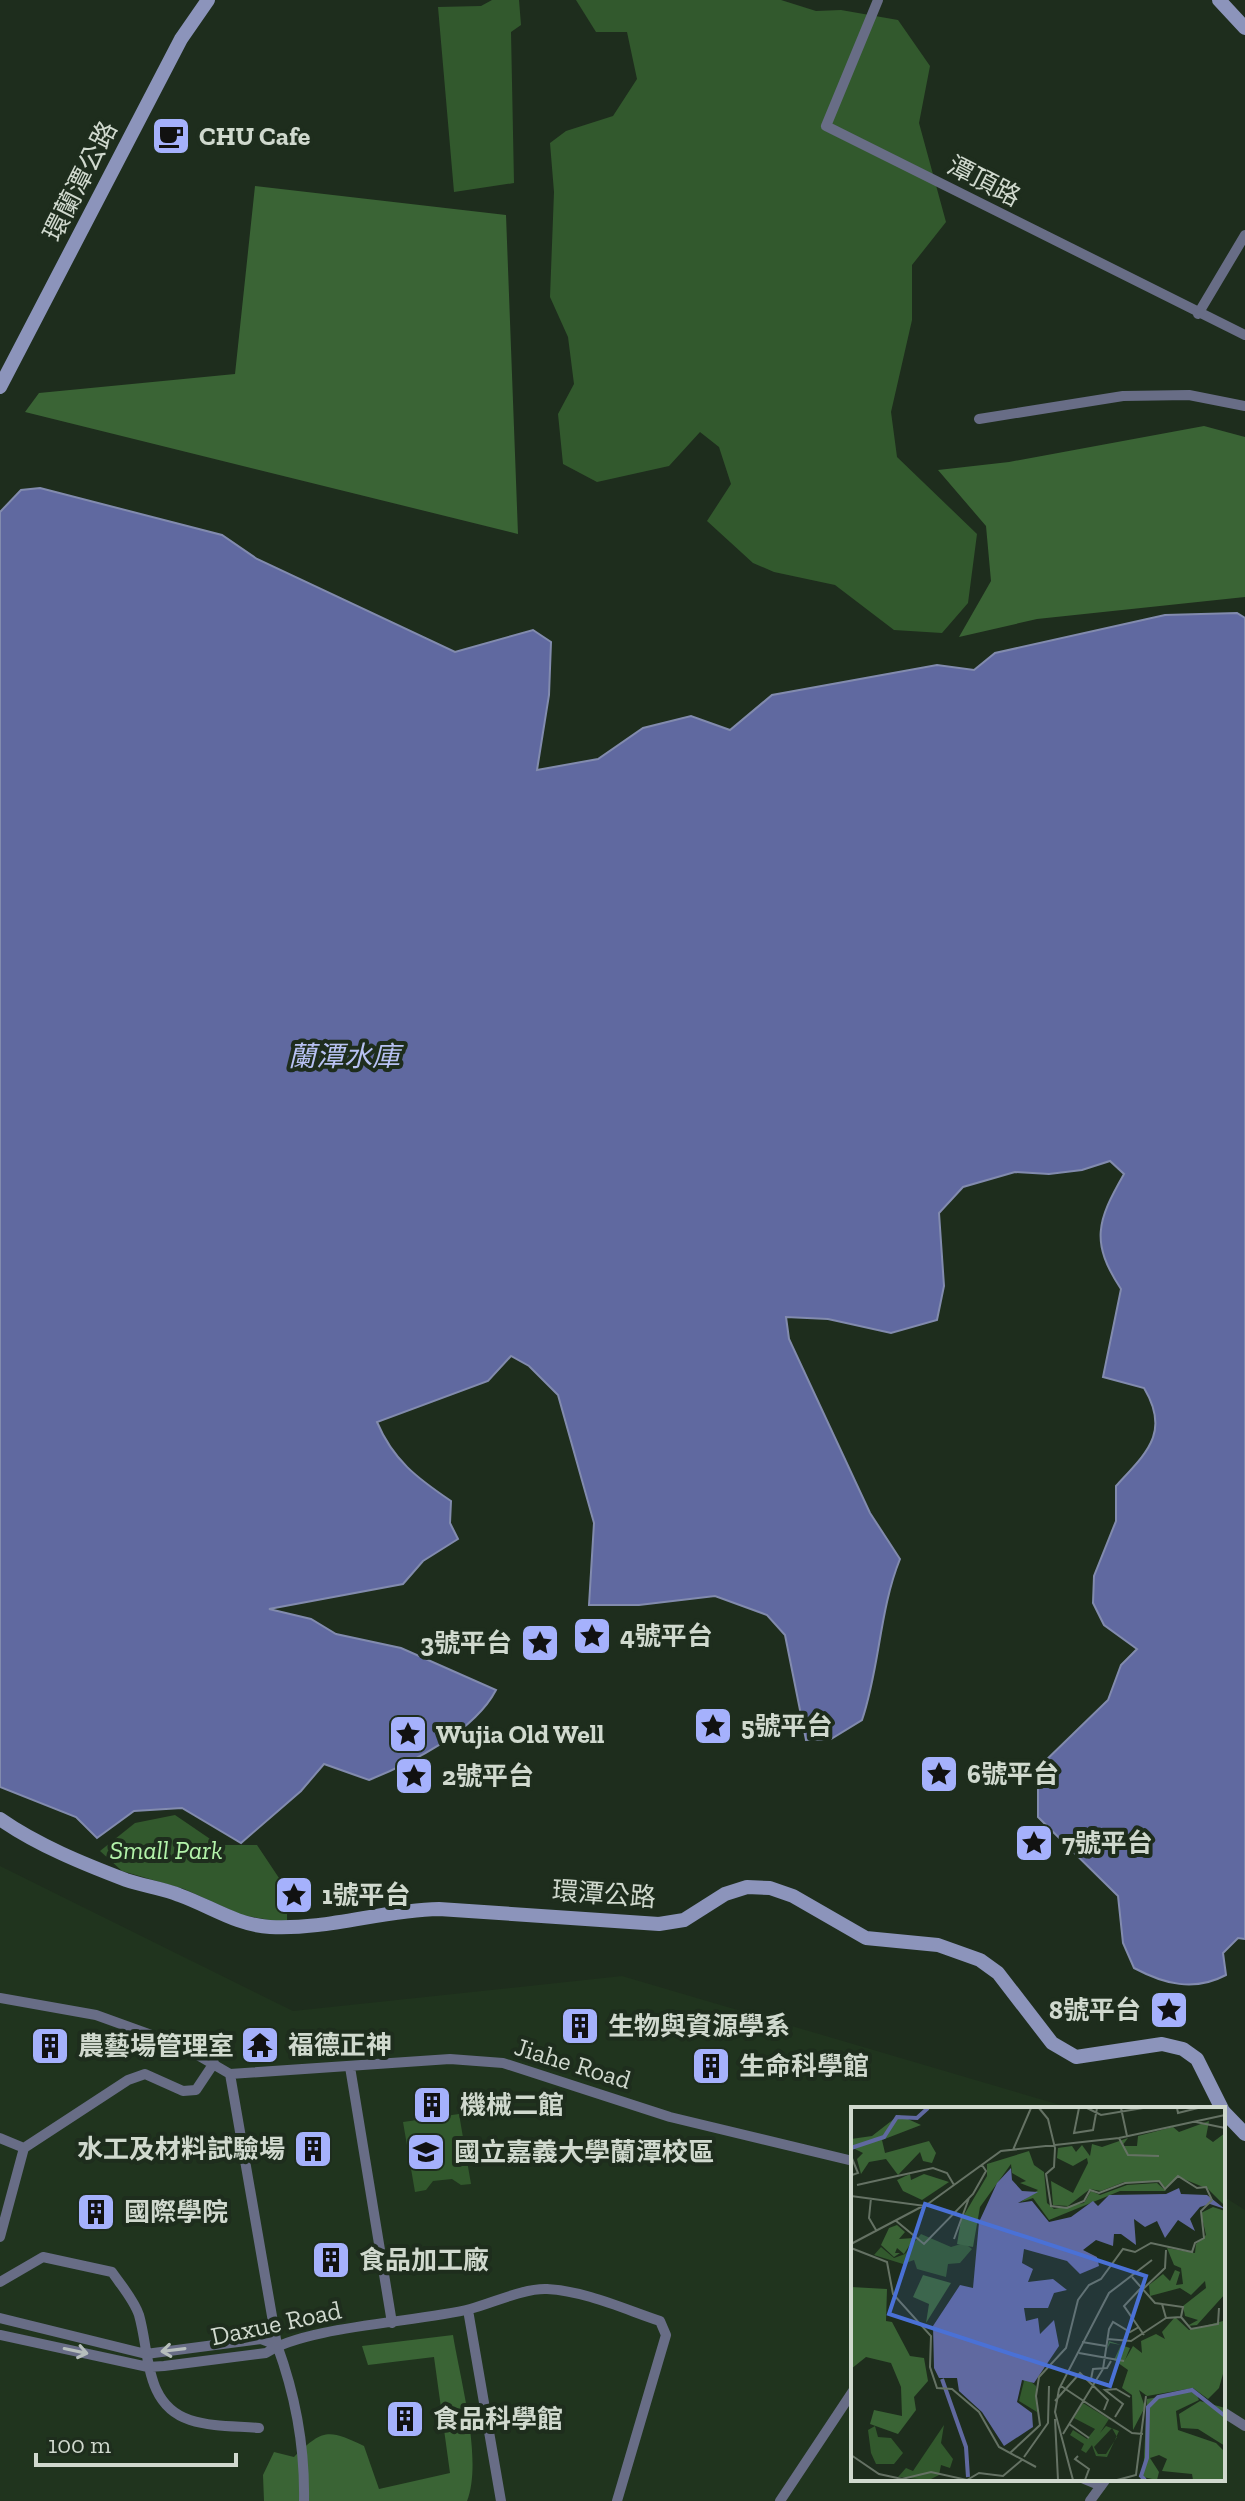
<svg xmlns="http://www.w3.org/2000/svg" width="1245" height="2501" viewBox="0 0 1245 2501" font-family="'Zilla Slab','Noto Sans TC',serif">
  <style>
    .built { fill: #20341e }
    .green { fill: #32592d }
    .forest { fill: #3a6435 }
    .water { fill: #6069a0; stroke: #828bae; stroke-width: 2 }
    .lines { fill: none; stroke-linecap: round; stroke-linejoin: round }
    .street { stroke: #686d86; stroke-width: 10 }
    .secondary { stroke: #8c94bb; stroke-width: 14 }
    .oneway { stroke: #b6bebc }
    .labels { text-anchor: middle; stroke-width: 8; stroke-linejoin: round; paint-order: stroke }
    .poi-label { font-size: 26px; font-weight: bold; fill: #d0d9ce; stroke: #1e2d1d; text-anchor: start }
    .street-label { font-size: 26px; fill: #d0d9ce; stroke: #1e2d1d }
    .park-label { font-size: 26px; font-style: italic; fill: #b3f3aa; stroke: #1e2d1d }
    .water-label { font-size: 28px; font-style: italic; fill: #b8c2f3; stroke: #1e2d1d }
    .inset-river { fill: none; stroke: #6069a0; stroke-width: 4 }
    .inset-road { fill: none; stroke: #657264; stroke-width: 2 }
    .view { fill: #4a71d6; fill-opacity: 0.15; stroke: #4a71d6; stroke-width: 4 }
    .inset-edge { fill: none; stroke: #d0d9ce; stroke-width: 4 }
  </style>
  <rect width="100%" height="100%" fill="#1e2d1d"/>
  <path class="built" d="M 0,1866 L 293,2011 L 622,1976 L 1074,2109 L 853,2109 L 853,2479 L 1223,2479 L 1223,2196 L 1245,2210 L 1245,2501 L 0,2501 Z"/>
  <path class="green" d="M 492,0 L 519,0 L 521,25 L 511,32 L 514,183 L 454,192 L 438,7 L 481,6 Z
    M 576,0 L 781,0 L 816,11 L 841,10 L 898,20 L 930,66 L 919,123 L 946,222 L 912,265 L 912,320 L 891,412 L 897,457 L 977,534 L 968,603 L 942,633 L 894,630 L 835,585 L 774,572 L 753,563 L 707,521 L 731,484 L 719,447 L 700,432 L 669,466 L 597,482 L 563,464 L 558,414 L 574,384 L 568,337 L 550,297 L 554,192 L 550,143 L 566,131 L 613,116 L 637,79 L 627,32 L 596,32 Z
    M 175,1815 L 219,1845 L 257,1845 L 287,1890 L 287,1923 L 242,1915 L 184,1889 L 122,1871 L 100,1851 L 135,1823 Z
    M 459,2114 L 471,2184 L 461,2185 L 452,2179 L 433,2181 L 426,2190 L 415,2192 L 403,2122 Z"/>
  <path class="forest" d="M 255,186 L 506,215 L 518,534 L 25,412 L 39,393 L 235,374 Z
    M 1204,426 L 1245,437 L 1245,597 L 1037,619 L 959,637 L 991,581 L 986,526 L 938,470 L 1009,462 Z
    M 453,2335 C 460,2379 483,2460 467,2501 L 264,2501 L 263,2475 L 274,2452 L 294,2457 C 323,2429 328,2429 364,2446 L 379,2489 L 450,2473 L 434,2357 L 368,2365 L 362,2346 Z"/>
  <path class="water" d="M 40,488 L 222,535 L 257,559 L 455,652 L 533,630 L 551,642 L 549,695 L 537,770 L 598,759 L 643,728 L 691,716 L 730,730 L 772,695 L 937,665 L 974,670 L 995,653 L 1165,615 L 1237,613 L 1245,618 L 1245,1939 L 1238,1938 L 1223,1953 L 1226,1975 C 1194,1992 1164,1984 1134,1968 L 1123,1943 L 1118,1896 L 1038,1817 L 1038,1768 L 1108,1700 L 1121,1665 L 1137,1649 L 1104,1625 L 1093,1603 L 1094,1576 L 1116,1521 L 1116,1486 C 1146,1453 1171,1433 1144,1388 L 1103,1377 L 1121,1289 C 1090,1242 1097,1221 1124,1174 L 1110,1161 L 1082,1170 L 1049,1174 L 1015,1172 L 963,1187 L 939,1213 L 944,1286 L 937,1320 L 891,1333 L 828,1319 L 786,1317 L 789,1339 L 870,1513 L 900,1559 C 879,1611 880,1667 862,1720 L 831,1739 L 806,1740 L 785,1635 L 767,1615 L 715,1596 L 639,1605 L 589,1605 L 594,1523 L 558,1395 L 529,1366 L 511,1356 L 488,1381 L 377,1422 C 393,1460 417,1478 451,1501 L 450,1523 L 458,1539 L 423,1561 L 403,1584 L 269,1609 L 311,1619 L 336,1634 L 401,1648 L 496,1690 C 474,1732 411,1763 369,1780 L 324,1764 L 301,1791 L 241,1843 L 182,1808 L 134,1811 L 97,1838 L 76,1817 L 0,1787 L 0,512 L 21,490 Z"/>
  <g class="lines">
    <path class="street" d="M 878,0 L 826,126 L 1245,335
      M 1198,314 L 1245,235
      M 979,419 L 1123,396 L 1189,395 L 1245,406
      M 0,1998 L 96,2015 L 182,2046 L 230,2074 L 450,2059 L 503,2063 L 670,2117 L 853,2161
      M 350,2067 L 392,2323
      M 230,2074 L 277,2345 C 295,2394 305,2449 304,2501
      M 0,2138 L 24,2148 L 0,2237
      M 24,2148 L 128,2080 L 145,2074 L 183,2091 L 196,2090 L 214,2063
      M 0,2282 L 43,2257 L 112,2272 C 121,2285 134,2300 139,2315 C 150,2353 144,2405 190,2420 C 212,2427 236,2426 259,2428
      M 468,2310 L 501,2501
      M 0,2318 L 146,2354 L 261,2339 L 277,2345
      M 0,2335 L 148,2367 L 164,2366 L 266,2353 C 305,2326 419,2322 470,2309 C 493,2303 524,2288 547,2289 C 585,2291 624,2309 660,2321 L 666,2335 L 617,2501
      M 1223,2412 L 1245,2426
      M 1084,2479 L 1101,2486
      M 780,2501 L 853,2391
      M 1090,2501 L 1106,2479"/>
    <path class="secondary" d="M 1219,0 L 1245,28
      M 0,387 L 181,39 L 208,0
      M 0,1819 C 37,1845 84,1864 126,1880 C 143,1886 162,1888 179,1895 C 210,1906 236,1925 270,1927 C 328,1930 382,1910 439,1909 L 659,1924 L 684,1920 L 725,1894 L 747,1887 L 770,1888 L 793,1896 L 866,1938 L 938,1945 L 980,1960 L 998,1973 L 1052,2043 L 1076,2057 L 1162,2044 L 1183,2049 L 1197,2059 L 1222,2109
      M 1223,2111 L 1245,2134"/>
  </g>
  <defs><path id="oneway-shaft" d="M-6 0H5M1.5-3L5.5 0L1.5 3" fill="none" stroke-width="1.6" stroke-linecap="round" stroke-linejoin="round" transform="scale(2)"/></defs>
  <g class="oneway">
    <use href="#oneway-shaft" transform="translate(173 2350) rotate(173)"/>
    <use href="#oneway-shaft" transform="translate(76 2351) rotate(12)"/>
  </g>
  <defs>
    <symbol id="cafe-square" viewBox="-11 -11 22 22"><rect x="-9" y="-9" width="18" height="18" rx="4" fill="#a5b1fc" stroke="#1e2d1d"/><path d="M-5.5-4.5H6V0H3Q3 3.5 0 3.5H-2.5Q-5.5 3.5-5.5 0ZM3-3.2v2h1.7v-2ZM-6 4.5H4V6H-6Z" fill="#111"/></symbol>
    <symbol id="sight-square" viewBox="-11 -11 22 22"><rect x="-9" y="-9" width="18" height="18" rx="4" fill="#a5b1fc" stroke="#1e2d1d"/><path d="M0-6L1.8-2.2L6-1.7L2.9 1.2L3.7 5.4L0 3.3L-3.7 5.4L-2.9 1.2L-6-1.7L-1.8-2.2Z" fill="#111"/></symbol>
    <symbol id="building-square" viewBox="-11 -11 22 22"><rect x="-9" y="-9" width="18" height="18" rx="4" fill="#a5b1fc" stroke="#1e2d1d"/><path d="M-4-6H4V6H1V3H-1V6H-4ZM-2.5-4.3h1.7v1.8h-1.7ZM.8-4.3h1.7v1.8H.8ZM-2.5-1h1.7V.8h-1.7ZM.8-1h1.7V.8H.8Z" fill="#111"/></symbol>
    <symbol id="temple-square" viewBox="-11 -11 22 22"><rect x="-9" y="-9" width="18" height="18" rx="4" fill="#a5b1fc" stroke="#1e2d1d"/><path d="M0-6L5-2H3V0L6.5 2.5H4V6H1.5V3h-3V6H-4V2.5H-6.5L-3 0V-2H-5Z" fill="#111"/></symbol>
    <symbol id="university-square" viewBox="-11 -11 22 22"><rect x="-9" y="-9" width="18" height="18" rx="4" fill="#a5b1fc" stroke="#1e2d1d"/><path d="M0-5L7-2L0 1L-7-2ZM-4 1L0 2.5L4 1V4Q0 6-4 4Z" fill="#111"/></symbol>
  </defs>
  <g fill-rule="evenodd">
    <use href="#cafe-square" x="149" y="114" width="44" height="44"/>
    <use href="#sight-square" x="570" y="1614" width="44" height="44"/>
    <use href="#sight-square" x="518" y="1621" width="44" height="44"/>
    <use href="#sight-square" x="691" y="1704" width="44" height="44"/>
    <use href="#sight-square" x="386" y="1712" width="44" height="44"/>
    <use href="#sight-square" x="917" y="1752" width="44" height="44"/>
    <use href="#sight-square" x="392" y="1754" width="44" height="44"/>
    <use href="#sight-square" x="1012" y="1821" width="44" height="44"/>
    <use href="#sight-square" x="272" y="1873" width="44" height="44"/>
    <use href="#sight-square" x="1147" y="1988" width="44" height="44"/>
    <use href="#building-square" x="558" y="2004" width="44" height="44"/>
    <use href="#temple-square" x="238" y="2023" width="44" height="44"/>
    <use href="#building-square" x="28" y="2024" width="44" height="44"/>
    <use href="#building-square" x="689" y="2044" width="44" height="44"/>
    <use href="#building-square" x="410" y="2083" width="44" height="44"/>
    <use href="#building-square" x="291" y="2127" width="44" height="44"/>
    <use href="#university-square" x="404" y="2130" width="44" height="44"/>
    <use href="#building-square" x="74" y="2190" width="44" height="44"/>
    <use href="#building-square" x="309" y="2238" width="44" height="44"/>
    <use href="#building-square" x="383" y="2397" width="44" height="44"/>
  </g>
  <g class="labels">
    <g class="poi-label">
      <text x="199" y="145">CHU Cafe</text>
      <text x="620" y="1645">4號平台</text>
      <text x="512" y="1652" text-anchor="end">3號平台</text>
      <text x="741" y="1735">5號平台</text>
      <text x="436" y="1743">Wujia Old Well</text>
      <text x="967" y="1783">6號平台</text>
      <text x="442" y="1785">2號平台</text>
      <text x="1062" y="1852">7號平台</text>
      <text x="322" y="1904">1號平台</text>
      <text x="1141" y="2019" text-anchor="end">8號平台</text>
      <text x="608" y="2035">生物與資源學系</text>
      <text x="288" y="2054">福德正神</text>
      <text x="78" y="2055">農藝場管理室</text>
      <text x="739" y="2075">生命科學館</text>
      <text x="460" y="2114">機械二館</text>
      <text x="285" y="2158" text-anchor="end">水工及材料試驗場</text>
      <text x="454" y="2161">國立嘉義大學蘭潭校區</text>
      <text x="124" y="2221">國際學院</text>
      <text x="359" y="2269">食品加工廠</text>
      <text x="433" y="2428">食品科學館</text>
    </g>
    <g class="street-label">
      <text transform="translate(80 181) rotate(-63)" y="9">環蘭潭公路</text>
      <text transform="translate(984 181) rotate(27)" y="9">潭頂路</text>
      <text transform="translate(604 1894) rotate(4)" y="9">環潭公路</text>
      <text transform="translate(573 2063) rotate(17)" y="9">Jiahe Road</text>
      <text transform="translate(276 2323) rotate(-12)" y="9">Daxue Road</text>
    </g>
    <g class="park-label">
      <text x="166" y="1859">Small Park</text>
    </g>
    <g class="water-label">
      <text x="344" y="1066">蘭潭水庫</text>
    </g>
  </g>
  <g transform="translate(851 2107)">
    <rect width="374" height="374" fill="#1e2d1d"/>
    <path d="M 70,127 L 100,140 L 113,136 L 121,142 L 109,156 L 97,157 L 95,170 L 66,162 L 63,153 L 52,157 L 23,148 L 30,140 L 43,151 L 54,147 ZM 174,270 L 185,279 L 186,305 L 168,294 ZM 232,296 L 258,312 L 249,326 L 255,319 L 268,324 L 256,350 L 245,349 L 241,338 L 235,346 L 230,343 L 233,337 L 219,328 L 222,323 L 236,332 L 244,322 L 223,311 ZM 261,321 L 266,330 L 255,347 L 247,347 L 243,340 ZM 93,318 L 90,336 L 102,352 L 99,361 L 90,358 L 88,368 L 78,373 L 47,370 L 55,361 L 62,364 ZM 24,319 L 27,330 L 40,331 L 52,346 L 43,357 L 25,357 L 20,346 L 17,323 Z" fill="#32592d" fill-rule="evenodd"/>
    <path d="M 48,8 L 70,18 L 31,33 L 34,46 L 78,34 L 85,46 L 81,56 L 72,54 L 69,45 L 47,68 L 35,52 L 18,55 L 10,67 L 6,52 L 12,46 L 0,40 L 0,32 L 21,29 ZM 358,14 L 355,30 L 362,35 L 374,26 L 374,99 L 357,82 L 328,70 L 314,81 L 309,75 L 273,75 L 250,84 L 239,82 L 217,99 L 202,98 L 200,74 L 222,86 L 237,56 L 236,51 L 222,59 L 206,51 L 207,41 L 221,39 L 225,45 L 231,38 L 239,49 L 241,37 L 251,40 L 277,31 L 271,39 L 286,39 L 287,29 L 322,20 L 328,25 ZM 178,44 L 183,58 L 193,65 L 196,96 L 203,102 L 233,96 L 240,84 L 249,88 L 276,78 L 306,76 L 315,84 L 269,84 L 198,113 L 182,91 L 170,95 L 187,83 L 169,76 L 175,74 L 161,66 L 160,57 L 129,100 L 122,140 L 106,137 L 110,113 L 136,69 L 136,57 ZM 59,67 L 60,73 L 73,67 L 98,75 L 71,93 L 52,84 L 46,73 ZM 362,100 L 374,104 L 374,187 L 346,218 L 336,219 L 347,213 L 334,209 L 332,199 L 355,181 L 354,174 L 340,188 L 329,181 L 299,189 L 298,178 L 312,167 L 319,174 L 324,163 L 329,165 L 325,178 L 332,177 L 330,161 L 323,158 L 316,141 L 344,146 L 345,137 L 355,128 L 350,106 ZM 46,118 L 54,125 L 48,132 L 63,131 L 53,147 L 46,141 L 44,146 L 49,146 L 43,150 L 30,138 L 38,121 ZM 72,168 L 100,176 L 75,216 L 78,197 L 62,190 ZM 0,180 L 36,182 L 35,214 L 41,215 L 59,249 L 73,251 L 77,274 L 63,290 L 65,303 L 47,327 L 19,317 L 23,303 L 51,309 L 50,280 L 40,256 L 15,250 L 0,262 ZM 324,210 L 338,223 L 372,214 L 374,260 L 368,281 L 357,292 L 342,281 L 296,289 L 288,283 L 294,300 L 282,323 L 281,288 L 271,281 L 277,263 L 263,253 L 270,238 L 259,236 L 256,242 L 258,234 L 279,241 L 274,253 L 282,239 L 291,246 L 290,234 L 305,227 L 314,232 L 311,225 ZM 344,284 L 348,293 L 325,304 L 327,323 L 365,336 L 374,345 L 374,373 L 342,373 L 341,367 L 311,364 L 316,352 L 308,348 L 299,351 L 308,365 L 306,373 L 292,370 L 296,292 ZM 349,294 L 374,301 L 374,339 L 347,322 L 330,321 L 328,307 Z" fill="#3a6435"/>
    <path d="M 160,61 L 161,73 L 171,84 L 187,85 L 167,96 L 181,94 L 198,115 L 220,110 L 242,94 L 247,99 L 258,88 L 315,87 L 328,81 L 330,87 L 356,88 L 374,102 L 359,97 L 349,100 L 339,112 L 344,124 L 327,113 L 314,131 L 306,114 L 294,120 L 283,112 L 285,138 L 270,127 L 263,127 L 262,139 L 245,133 L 232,143 L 246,150 L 248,159 L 229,167 L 216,154 L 173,142 L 171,156 L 182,162 L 177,175 L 202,172 L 216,183 L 203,186 L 197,201 L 173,201 L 175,214 L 187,211 L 189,227 L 203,213 L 208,239 L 183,276 L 171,273 L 166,295 L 181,306 L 182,320 L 153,339 L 131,305 L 108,284 L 106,271 L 88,271 L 83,261 L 82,219 L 109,178 L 122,181 L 128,115 L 146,76 Z" fill="#6069a0"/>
    <path class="inset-river" d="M 0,41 L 33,30 L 46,10 L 66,11 L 77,1M 91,272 L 115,340 L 117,370M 294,373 L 290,369 L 296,351 L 297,300 L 307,290 L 341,283 L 374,309"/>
    <path class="inset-road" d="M 228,1 L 223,26 L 242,23 L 246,1M 236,1 L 250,8 L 292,1M 270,1 L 276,29M 326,1 L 327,6 L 347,1M 345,15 L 374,21M 268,31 L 277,48 L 308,49M 162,43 L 180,1M 0,49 L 7,66 L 1,68M 6,78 L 82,61 L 96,66 L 103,78M 0,89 L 74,99 L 150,44 L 268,31 L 374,8M 20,91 L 18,111 L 25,123M 44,113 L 73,137 L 122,87 L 135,64 L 131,58M 103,132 L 118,91M 0,137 L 72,99M 0,141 L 36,155 L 42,187 L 80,229 L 79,260 L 86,281 L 101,282 L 128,305 L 148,340 L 185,360M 281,170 L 304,196 L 311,197 L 315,211M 290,181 L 273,199 L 293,228M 291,183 L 314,161 L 315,143M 311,197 L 332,200 L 330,210 L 315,211M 330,210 L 340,222 L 367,217 L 368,201M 256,232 L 280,234 L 315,211M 231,235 L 255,239M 228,246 L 273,254M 240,272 L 242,262 L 256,261 L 260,254M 210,279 L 281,326 L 292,327M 204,294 L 229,266 L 257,293 L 253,303M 264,310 L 272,297 L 254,283 L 265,282 L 279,290M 204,312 L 207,373M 218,317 L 238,331M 212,327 L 252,262 L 258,222 L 262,215 L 279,225 L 288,220M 159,346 L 189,318 L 185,289 L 188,270 L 215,241 L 227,193 L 238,178 L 250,172 L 272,142 L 284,145 L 300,136 L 341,145 L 344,136 L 353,131 L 350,104 L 361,93 L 355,80 L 346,81 L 327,69 L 314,82 L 308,74 L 274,76 L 248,86 L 239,83 L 233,94 L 216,101 L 200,99 L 195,67 L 203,60 L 204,41 L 197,12 L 188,1M 0,348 L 28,367 L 51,372 L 80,365 L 116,373 L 128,366 L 152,369 L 172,352M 227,349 L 224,352 L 238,362 L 234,373M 173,350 L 197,316 L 198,279M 222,373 L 204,305 L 208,282 L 258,186 L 301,153M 266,373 L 285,368 L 295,289"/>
    <path class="view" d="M 74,97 L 295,169 L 259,279 L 38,207 Z"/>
    <rect width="374" height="374" class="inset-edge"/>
  </g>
  <path d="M36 2453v12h200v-12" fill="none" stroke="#d0d9ce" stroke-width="4"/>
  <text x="48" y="2453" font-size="24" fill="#d0d9ce" stroke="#1e2d1d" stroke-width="6" paint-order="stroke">100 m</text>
</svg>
